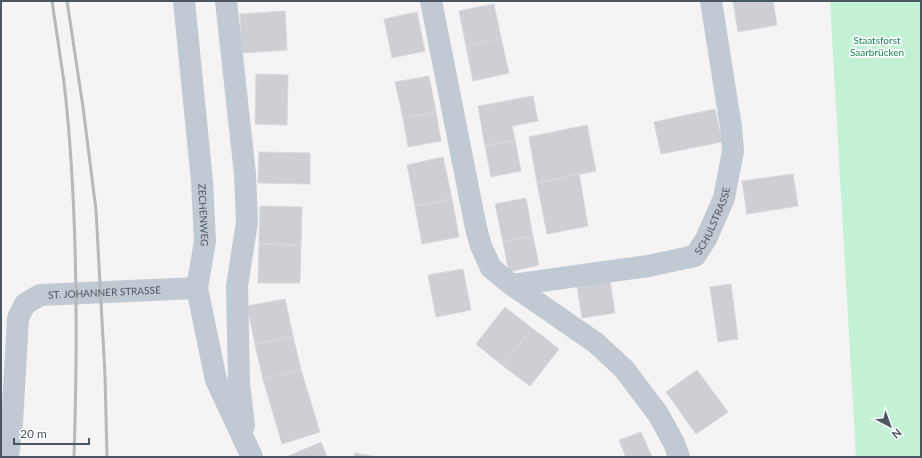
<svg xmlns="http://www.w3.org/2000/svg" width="922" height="458" viewBox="0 0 922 458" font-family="Lato,sans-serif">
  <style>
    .green { fill: #c3f1d5 }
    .building { fill: #cdcfd5; stroke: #d7d9de }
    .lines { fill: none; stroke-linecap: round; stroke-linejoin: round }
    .street { stroke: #c1cad2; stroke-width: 22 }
    .rail { stroke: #b5b8bd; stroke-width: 3 }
    .labels { text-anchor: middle; stroke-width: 3.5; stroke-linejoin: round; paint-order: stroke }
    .park-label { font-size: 10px; fill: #17864f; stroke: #fff }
    .street-label { font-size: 10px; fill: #4a5661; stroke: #fff }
  </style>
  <rect width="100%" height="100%" fill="#f5f3f3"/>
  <path class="green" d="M 830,1 L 921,1 L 921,457 L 856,457 Z"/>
  <path class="building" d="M 733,1 L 773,1 L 777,25 L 738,32 Z
    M 494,4 L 501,38 L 466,46 L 459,11 Z
    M 285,11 L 287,50 L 242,53 L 240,14 Z
    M 417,12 L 425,51 L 392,58 L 384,19 Z
    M 501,38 L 509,73 L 473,81 L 466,46 Z
    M 256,74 L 288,75 L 287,125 L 255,124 Z
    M 429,76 L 436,112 L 403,118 L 395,82 Z
    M 533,96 L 538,121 L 512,126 L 515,140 L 485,146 L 478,106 Z
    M 715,109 L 722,142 L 661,154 L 654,122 Z
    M 436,112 L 441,141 L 408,147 L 403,118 Z
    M 587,125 L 596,171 L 537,183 L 529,137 Z
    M 515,140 L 521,171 L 491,177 L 485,146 Z
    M 259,152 L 310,153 L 310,184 L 258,183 Z
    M 443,157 L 452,199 L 415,206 L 407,165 Z
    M 579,174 L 588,226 L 547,234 L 537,183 Z
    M 793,174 L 798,206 L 747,214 L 742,181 Z
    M 526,198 L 533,236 L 503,242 L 495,204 Z
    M 452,199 L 459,237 L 422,244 L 415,206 Z
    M 260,206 L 302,207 L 301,245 L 259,244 Z
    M 533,236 L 539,265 L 509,272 L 503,242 Z
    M 259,244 L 301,245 L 300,283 L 258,283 Z
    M 463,269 L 471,310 L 436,317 L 428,275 Z
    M 610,281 L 615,313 L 582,318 L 577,286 Z
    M 731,284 L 738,339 L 718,342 L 710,287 Z
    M 285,299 L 293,336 L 255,344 L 247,306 Z
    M 505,307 L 532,328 L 503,366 L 476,344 Z
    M 532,328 L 559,349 L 530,386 L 503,366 Z
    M 293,336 L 301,370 L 263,379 L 255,344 Z
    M 301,370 L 320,432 L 282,444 L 263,379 Z
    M 697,370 L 728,412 L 696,434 L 666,392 Z
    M 641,432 L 652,457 L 626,457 L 619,440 Z
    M 321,442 L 327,457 L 286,457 Z
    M 355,453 L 377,457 L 354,457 Z"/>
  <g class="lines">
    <g class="street">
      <path id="s1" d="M 184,1 L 202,181 L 205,241 L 197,288 L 216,380 L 252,457"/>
      <path d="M 226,1 L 245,174 L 247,222 L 237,286 L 239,383 L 244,426"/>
      <path d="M 431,1 L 476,228 L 481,246 L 491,268 L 512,285 L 596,343 L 624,369 L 658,414 L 674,443 L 679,457"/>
      <path id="s2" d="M 512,285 L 648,266 L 695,256 L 706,239 L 724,198 L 733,151 L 731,127 L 711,1"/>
      <path id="s3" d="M 8,457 L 12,423 L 18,318 L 25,304 L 40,295 L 197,288"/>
    </g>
    <path class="rail" d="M 52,1 C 56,28 60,55 64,82 C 78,204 78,334 74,457
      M 67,1 L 83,107 L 96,210 L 105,375 L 107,457"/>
  </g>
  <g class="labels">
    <g class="park-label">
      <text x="877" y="44">Staatsforst<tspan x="877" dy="12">Saarbrücken</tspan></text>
    </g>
    <g class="street-label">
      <text dy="4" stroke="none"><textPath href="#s1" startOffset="215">ZECHENWEG</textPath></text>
      <text dy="4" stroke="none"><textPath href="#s2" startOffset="225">SCHULSTRASSE</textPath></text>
      <text dy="4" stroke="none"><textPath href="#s3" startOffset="237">ST. JOHANNER STRASSE</textPath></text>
    </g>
  </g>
  <rect width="922" height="458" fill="none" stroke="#4a5661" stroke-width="4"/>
  <g transform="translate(890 426) rotate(139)" stroke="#ffffff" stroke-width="3" paint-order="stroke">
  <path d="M0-3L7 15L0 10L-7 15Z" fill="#4a5661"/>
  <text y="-6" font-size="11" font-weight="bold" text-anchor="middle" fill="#4a5661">N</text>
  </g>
  <path d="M14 438v6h75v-6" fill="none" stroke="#4a5661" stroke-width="2"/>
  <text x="20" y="438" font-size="12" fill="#4a5661" stroke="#ffffff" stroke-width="3" paint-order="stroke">20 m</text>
</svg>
